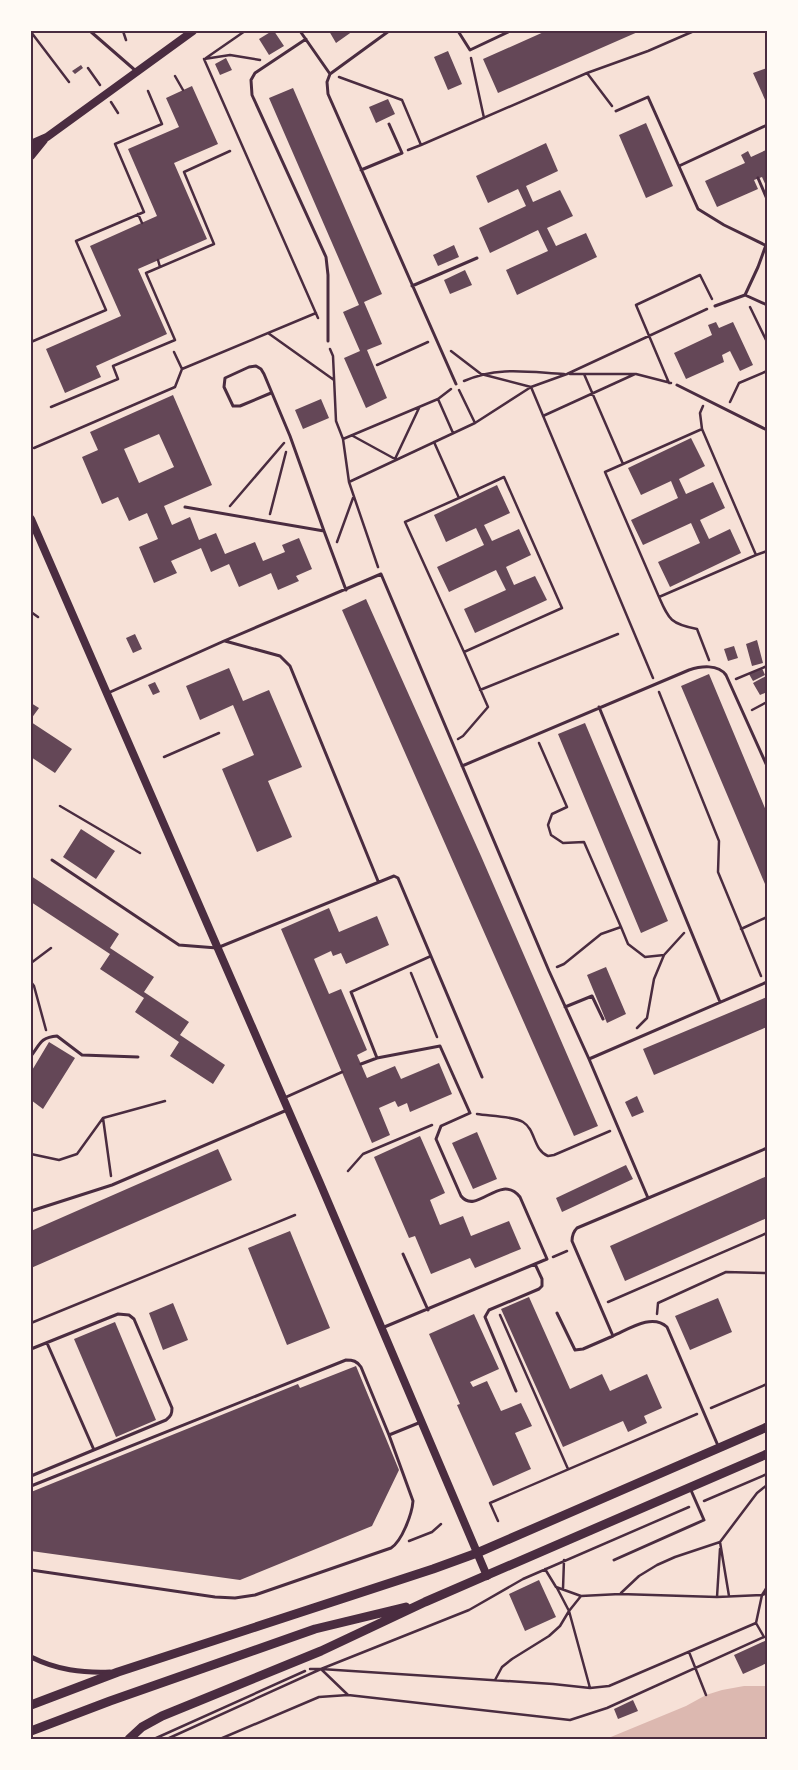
<svg xmlns="http://www.w3.org/2000/svg" width="798" height="1770" viewBox="0 0 798 1770" font-family="Lora,serif">
  <style>
    .water { fill: #dcb8b0 }
    .building { fill: #644757; fill-rule: evenodd }
    .lines { fill: none; stroke-linecap: round; stroke-linejoin: round }
    .path { stroke: #4a2c40; stroke-width: 2.5 }
    .service { stroke: #4a2c40; stroke-width: 3 }
    .minor { stroke: #4a2c40; stroke-width: 5 }
    .tertiary { stroke: #4a2c40; stroke-width: 8 }
    .secondary { stroke: #4a2c40; stroke-width: 9 }
    .neatline { fill: none; stroke: #4a2c40; stroke-width: 2 }
  </style>
  <rect width="100%" height="100%" fill="#f7e1d7"/>
  <path class="water" d="M 744,1686 L 767,1686 L 767,1739 L 606,1739 L 686,1706 L 706,1695 L 722,1690 Z"/>
  <path class="building" d="M 272,31 L 274,31 L 284,46 L 269,55 L 259,39 Z
    M 329,31 L 353,31 L 336,43 Z
    M 546,31 L 640,31 L 498,93 L 483,59 Z
    M 448,51 L 462,84 L 448,90 L 434,57 Z
    M 226,58 L 232,70 L 220,75 L 215,64 Z
    M 81,65 L 83,68 L 75,74 L 72,71 Z
    M 767,68 L 767,104 L 753,73 Z
    M 192,86 L 218,144 L 174,163 L 207,239 L 138,269 L 167,334 L 96,366 L 101,377 L 65,393 L 46,349 L 121,316 L 90,246 L 157,216 L 128,149 L 179,127 L 166,98 Z
    M 293,88 L 382,294 L 364,302 L 382,344 L 367,350 L 387,398 L 366,408 L 344,358 L 360,351 L 343,312 L 359,305 L 269,98 Z
    M 388,99 L 395,114 L 376,123 L 369,107 Z
    M 646,123 L 673,186 L 646,198 L 619,135 Z
    M 546,143 L 558,171 L 526,186 L 533,202 L 560,190 L 573,216 L 547,228 L 556,246 L 586,233 L 597,257 L 517,295 L 506,270 L 548,251 L 538,230 L 490,253 L 479,228 L 526,206 L 518,189 L 488,203 L 476,176 Z
    M 766,150 L 767,188 L 762,177 L 754,180 L 758,189 L 717,207 L 705,181 L 745,163 L 741,155 L 748,151 L 751,157 Z
    M 454,245 L 459,257 L 438,266 L 433,255 Z
    M 465,270 L 472,285 L 450,294 L 444,280 Z
    M 716,322 L 719,328 L 733,322 L 753,365 L 740,371 L 730,351 L 722,355 L 724,362 L 686,379 L 674,353 L 712,335 L 708,325 Z
    M 173,395 L 212,485 L 164,506 L 172,525 L 190,517 L 199,540 L 216,533 L 225,554 L 255,542 L 263,561 L 285,552 L 282,545 L 299,538 L 312,569 L 296,576 L 299,581 L 278,590 L 271,573 L 239,587 L 229,564 L 211,572 L 201,548 L 171,561 L 177,573 L 154,583 L 139,547 L 158,539 L 147,513 L 129,521 L 118,497 L 102,504 L 82,457 L 98,450 L 90,432 ZM 159,434 L 174,467 L 139,483 L 124,449 Z
    M 321,399 L 329,418 L 303,429 L 295,410 Z
    M 691,438 L 705,466 L 679,479 L 686,494 L 713,482 L 725,508 L 700,520 L 709,539 L 730,529 L 741,553 L 670,587 L 658,562 L 700,543 L 691,523 L 643,545 L 631,520 L 678,498 L 671,481 L 641,495 L 628,468 Z
    M 497,485 L 510,513 L 484,525 L 492,541 L 519,529 L 531,555 L 506,567 L 514,585 L 535,576 L 547,600 L 475,633 L 464,609 L 506,590 L 496,570 L 449,592 L 437,567 L 484,545 L 476,528 L 446,542 L 434,515 Z
    M 366,599 L 481,856 L 598,1126 L 574,1136 L 342,610 Z
    M 135,634 L 142,649 L 133,653 L 126,638 Z
    M 757,640 L 763,663 L 752,666 L 746,644 Z
    M 734,646 L 738,658 L 728,661 L 724,649 Z
    M 229,668 L 243,701 L 269,690 L 302,767 L 268,781 L 292,837 L 257,852 L 222,769 L 254,755 L 233,705 L 200,720 L 186,686 Z
    M 762,668 L 765,675 L 753,681 L 749,674 Z
    M 709,674 L 767,813 L 767,883 L 765,884 L 681,686 Z
    M 766,676 L 767,692 L 760,695 L 753,683 Z
    M 155,682 L 160,692 L 153,695 L 148,685 Z
    M 31,703 L 39,708 L 31,719 Z
    M 31,722 L 72,749 L 55,773 L 31,757 Z
    M 585,723 L 668,921 L 641,933 L 558,734 Z
    M 81,829 L 115,851 L 96,879 L 63,857 Z
    M 31,876 L 119,934 L 110,948 L 154,977 L 144,992 L 189,1022 L 180,1035 L 225,1065 L 213,1084 L 170,1056 L 179,1042 L 135,1012 L 144,998 L 100,969 L 110,954 L 31,902 Z
    M 329,908 L 339,932 L 377,916 L 389,945 L 346,964 L 341,953 L 333,956 L 331,951 L 314,959 L 329,994 L 341,989 L 367,1050 L 357,1055 L 367,1078 L 395,1066 L 401,1079 L 439,1063 L 452,1094 L 410,1112 L 407,1103 L 398,1107 L 395,1101 L 379,1108 L 390,1135 L 372,1143 L 281,929 Z
    M 606,967 L 626,1014 L 607,1023 L 587,975 Z
    M 767,997 L 767,1027 L 654,1075 L 643,1049 Z
    M 49,1042 L 75,1058 L 43,1109 L 31,1100 L 31,1072 Z
    M 637,1096 L 644,1112 L 632,1117 L 625,1102 Z
    M 477,1132 L 497,1179 L 473,1189 L 452,1143 Z
    M 420,1136 L 445,1193 L 430,1200 L 440,1225 L 463,1216 L 471,1236 L 509,1221 L 521,1249 L 475,1268 L 470,1258 L 431,1274 L 415,1236 L 409,1238 L 374,1157 Z
    M 218,1149 L 232,1180 L 31,1268 L 31,1231 Z
    M 626,1165 L 633,1179 L 562,1212 L 556,1198 Z
    M 767,1176 L 767,1218 L 625,1281 L 610,1246 Z
    M 290,1231 L 330,1328 L 287,1345 L 248,1248 Z
    M 529,1297 L 570,1389 L 602,1374 L 610,1391 L 647,1374 L 662,1408 L 644,1416 L 647,1423 L 628,1432 L 623,1421 L 563,1447 L 501,1309 Z
    M 718,1298 L 732,1332 L 690,1350 L 675,1316 Z
    M 173,1303 L 188,1340 L 163,1350 L 149,1313 Z
    M 474,1314 L 499,1369 L 470,1382 L 473,1387 L 487,1381 L 501,1411 L 521,1403 L 532,1426 L 515,1433 L 531,1469 L 493,1486 L 457,1405 L 460,1404 L 429,1334 Z
    M 115,1322 L 156,1420 L 116,1437 L 74,1339 Z
    M 356,1366 L 399,1470 L 372,1526 L 240,1580 L 31,1551 L 31,1492 L 298,1384 L 300,1388 Z
    M 539,1580 L 556,1617 L 525,1631 L 509,1594 Z
    M 767,1640 L 767,1663 L 743,1674 L 734,1655 Z
    M 633,1700 L 638,1711 L 618,1719 L 614,1709 Z"/>
  <g class="lines">
    <path class="path" d="M 123,31 L 126,40
      M 31,32 L 69,82
      M 206,58 L 245,31
      M 471,58 L 484,118
      M 204,59 L 318,318
      M 204,59 L 230,55 L 260,60
      M 88,68 L 100,85
      M 587,73 L 612,106
      M 175,76 L 183,90
      M 339,77 L 402,100 L 421,145 L 408,150
      M 111,102 L 118,113
      M 421,145 L 587,73 L 648,51 L 694,31
      M 138,214 L 142,223
      M 158,260 L 160,267
      M 750,307 L 767,342
      M 268,333 L 334,380
      M 31,342 L 106,310 L 76,241 L 144,212 L 115,144 L 162,124 L 148,91
      M 330,349 L 333,356 L 336,421 L 343,439 L 349,482 L 378,567
      M 451,351 L 481,374 L 531,387 L 653,678
      M 174,352 L 182,369
      M 377,365 L 428,342
      M 570,374 L 636,374 L 671,383
      M 584,374 L 623,464
      M 464,381 C 498,366 528,372 564,374
      M 669,383 L 636,305 L 700,275 L 712,299
      M 459,390 L 475,423
      M 438,399 L 451,389
      M 730,402 L 739,383 L 767,371
      M 51,407 L 118,379 L 113,366 L 175,340 L 146,273 L 214,244 L 184,172 L 230,151
      M 543,416 L 635,374
      M 702,429 L 700,413 L 703,406
      M 353,436 L 395,459 L 419,408
      M 343,439 L 438,399 L 453,433
      M 434,442 L 459,498 L 504,477 L 562,608 L 464,652 L 405,522 L 459,498
      M 34,448 L 175,387 L 182,369 L 316,313
      M 349,482 L 475,423 L 531,387 L 567,374 L 707,309
      M 230,506 L 284,443
      M 270,514 L 286,452
      M 337,542 L 353,498
      M 756,555 L 767,551
      M 659,597 L 756,555 L 702,429 L 605,472 L 659,597 C 669,620 671,624 697,629 L 709,660
      M 31,612 L 38,617
      M 736,679 L 767,666
      M 480,690 L 618,634
      M 659,692 L 719,841 L 718,872 L 761,976
      M 752,710 L 767,702
      M 458,739 L 463,736 L 488,707 L 464,652
      M 539,743 L 567,807 L 552,814 L 548,825 L 551,835 L 563,843 L 584,842 L 621,927 L 601,934 L 564,964 L 557,967
      M 164,757 L 219,733
      M 60,806 L 140,853
      M 621,927 L 628,944 L 645,957 L 664,955
      M 741,929 L 767,917
      M 31,963 L 51,948
      M 411,973 L 437,1037
      M 31,982 L 34,986 L 46,1030
      M 637,1028 L 647,1018 L 654,979 L 664,955 L 684,933
      M 477,1114 C 490,1116 513,1116 523,1122 C 536,1130 533,1150 548,1156 L 554,1155 L 610,1131
      M 103,1118 L 165,1101
      M 31,1154 L 59,1160 L 77,1154 L 103,1118 L 111,1176
      M 348,1171 L 363,1154 L 432,1125
      M 553,1257 L 567,1251
      M 608,1302 L 767,1233
      M 657,1314 L 658,1303 L 726,1272 L 767,1273
      M 500,1315 L 568,1469
      M 31,1323 L 295,1215
      M 711,1408 L 767,1384
      M 704,1501 L 767,1474
      M 498,1521 L 490,1503 L 697,1414
      M 409,1541 L 432,1532 L 441,1524
      M 720,1542 L 729,1596
      M 545,1569 L 556,1587 L 581,1596 L 620,1594 L 717,1597 L 762,1595 L 767,1587
      M 557,1588 L 569,1611 L 590,1688
      M 563,1589 L 564,1560
      M 621,1593 L 639,1576 L 657,1565 L 675,1557 L 720,1542 L 757,1493 L 767,1485
      M 717,1597 L 720,1549
      M 689,1652 L 706,1695
      M 310,1669 L 321,1669 L 469,1610 L 523,1579 L 689,1507
      M 322,1670 L 348,1695
      M 495,1680 L 502,1667 L 512,1659 L 549,1636 L 560,1626 L 569,1611 L 581,1596
      M 154,1739 L 305,1671
      M 167,1739 L 321,1669 L 553,1684 L 590,1688 L 609,1686 L 756,1623
      M 220,1739 L 319,1697 L 348,1695 L 570,1720 L 607,1708 L 764,1637 L 756,1623 L 762,1595 L 767,1593"/>
    <path class="service" d="M 90,31 L 136,71
      M 300,31 L 330,74
      M 389,31 L 330,74 L 327,82 L 328,94 L 456,384
      M 458,31 L 470,50 L 510,31
      M 306,39 L 255,73 L 251,80 L 252,95 L 326,257 L 328,275 L 328,341
      M 616,111 L 648,97 L 698,209 L 724,225 L 767,246
      M 679,166 L 767,125
      M 361,170 L 402,153 L 389,124
      M 758,178 L 767,199
      M 412,286 L 477,258
      M 745,295 L 758,267 L 766,245
      M 715,306 L 745,295 L 767,305
      M 677,385 L 767,430
      M 271,393 L 240,406 L 233,406 L 224,387 L 225,378 L 249,367 L 256,366 L 261,369 L 264,374 L 290,436 L 324,531
      M 185,507 L 324,531 L 346,590
      M 225,641 L 280,656 L 290,666 L 378,881
      M 108,693 L 224,641 L 381,574 L 549,971 L 589,1059 L 648,1198
      M 599,707 L 720,1002
      M 462,766 L 689,670 C 701,666 718,664 726,675 L 767,766
      M 52,860 L 179,945 L 217,948 L 394,876 L 398,878 L 482,1077
      M 565,1007 L 592,996 L 603,1019
      M 31,1056 C 40,1044 41,1037 57,1036 L 82,1055 L 138,1057
      M 377,1058 L 351,992 L 431,956
      M 589,1059 L 767,982
      M 361,1064 L 377,1058 L 440,1046 L 470,1113 L 441,1126 L 436,1139 L 461,1196 C 477,1216 500,1172 520,1197 L 547,1259 L 535,1264 L 542,1279 L 542,1286 L 539,1289 L 489,1310 L 485,1317 L 516,1391
      M 284,1098 L 342,1072
      M 31,1211 L 112,1185 L 287,1110
      M 403,1254 L 428,1310
      M 557,1313 L 575,1350 L 583,1349 L 613,1336
      M 382,1328 L 535,1264
      M 47,1343 L 94,1450
      M 31,1349 L 118,1314 L 129,1315 L 134,1319 L 172,1408 C 172,1414 171,1416 166,1420 L 31,1476
      M 389,1435 L 421,1422
      M 719,1448 L 667,1327 C 652,1313 629,1329 613,1336 L 572,1241 C 572,1235 573,1232 577,1228 L 767,1148
      M 31,1486 L 346,1360 C 353,1360 357,1361 361,1367 L 389,1435 L 413,1501 C 412,1514 402,1541 391,1548 L 255,1595 L 235,1598 L 215,1597 L 31,1570
      M 614,1560 L 704,1520 L 690,1488"/>
    <path class="minor" d="M 31,1657 C 57,1670 82,1673 110,1672"/>
    <path class="tertiary" d="M 31,144 L 47,137 L 193,31
      M 31,156 L 44,140
      M 31,519 L 320,1183 L 487,1576"/>
    <path class="secondary" d="M 31,1705 L 118,1672 L 433,1569 L 477,1553 L 767,1427
      M 31,1731 L 110,1701 L 315,1629 L 406,1607
      M 129,1739 L 142,1727 L 162,1716 L 321,1651 L 425,1602 L 767,1454"/>
  </g>
  <rect width="798" height="1770" fill="none" stroke="#fffaf5" stroke-width="65"/>
  <rect x="32" y="32" width="734" height="1706" class="neatline"/>
</svg>
